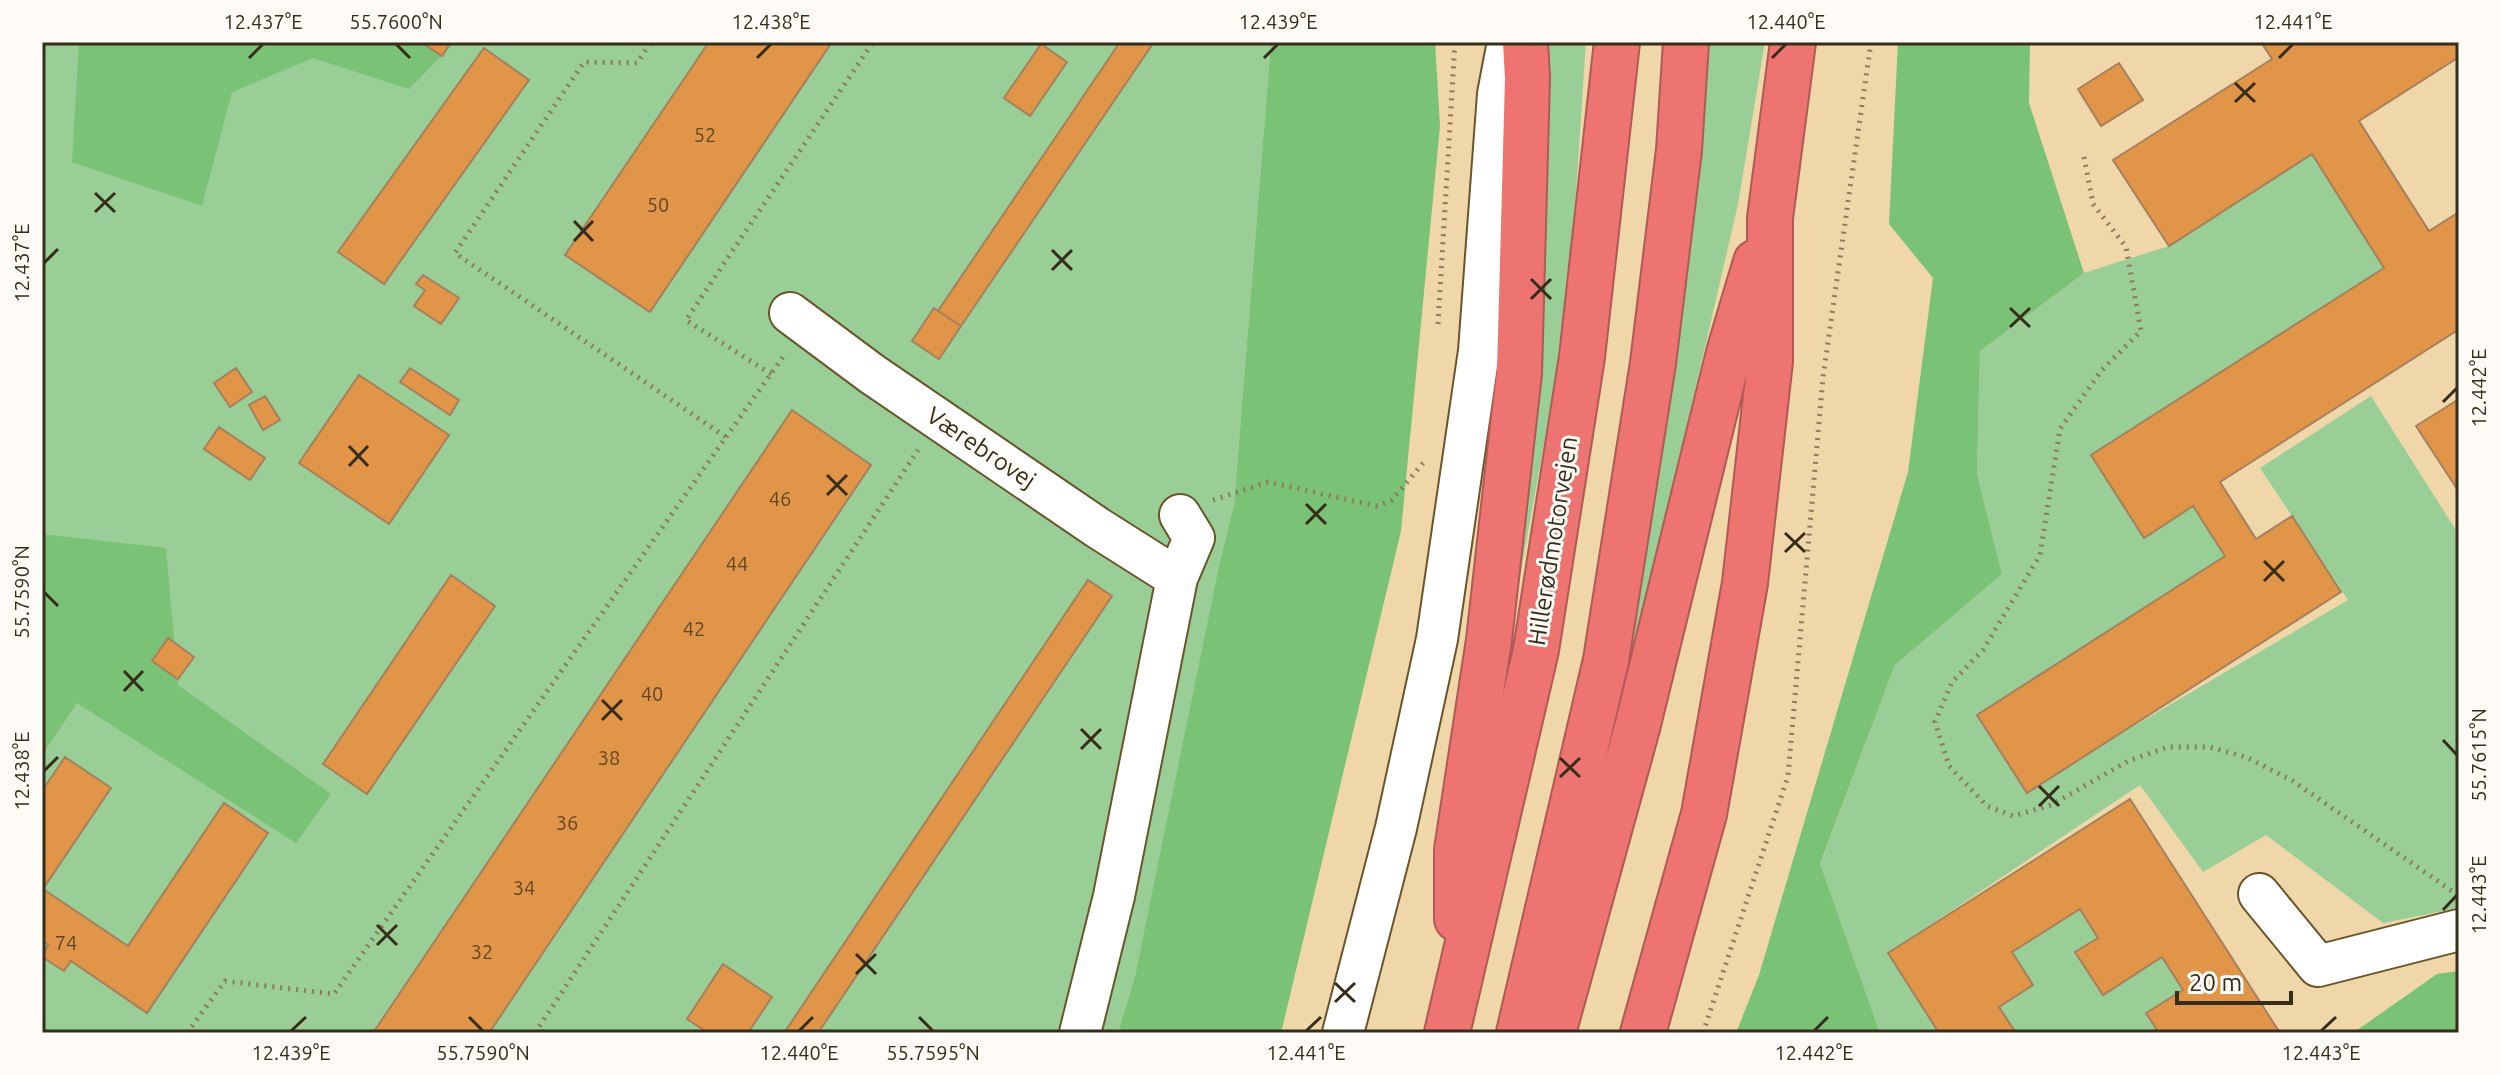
<svg xmlns="http://www.w3.org/2000/svg" width="2501" height="1075" viewBox="0 0 2501 1075" font-family="Ubuntu,sans-serif">
  <style>
    .green { fill: #99ce96 }
    .forest { fill: #79c276 }
    .building { fill: #e19548; stroke: #a5805e; stroke-width: 2 }
    .lines { fill: none; stroke-linecap: round; stroke-linejoin: round }
    .minor-casing { stroke: #6a552a; stroke-width: 44 }
    .highway-casing { stroke: #ad5b53; stroke-width: 48 }
    .path { stroke: #8c7c5d; stroke-width: 5; stroke-dasharray: 2 6; stroke-linecap: butt }
    .minor { stroke: #fff; stroke-width: 40 }
    .highway { stroke: #ed7471; stroke-width: 44 }
    .ticks { fill: none; stroke: #352c1a; stroke-width: 3 }
    .labels { text-anchor: middle; stroke-width: 6; stroke-linejoin: round; paint-order: stroke }
    .number-label { font-size: 20px; fill: #604626 }
    .street-label { font-size: 24px; fill: #352c1a; stroke: #fefbf6 }
    .neatline { fill: none; stroke: #352c1a; stroke-width: 3 }
    .ticks-label { font-size: 20px; text-anchor: middle; fill: #352c1a }
  </style>
  <rect width="100%" height="100%" fill="#f0d7a9"/>
  <path class="green" d="M 42,42 L 1271,42 L 1234,505 L 1135,976 L 1118,1033 L 42,1033 Z
    M 1539,42 L 1586,42 L 1568,311 L 1506,654 Z
    M 1706,42 L 1765,42 L 1738,204 L 1620,715 L 1694,193 Z
    M 2312,154 L 2384,268 L 2091,455 L 2144,537 L 2193,506 L 2225,556 L 1977,715 L 2027,793 L 2125,731 L 2348,600 L 2260,468 L 2371,396 L 2459,535 L 2459,908 L 2383,923 L 2266,835 L 2203,872 L 2140,785 L 1888,953 L 1939,1033 L 1880,1033 L 1820,865 L 1895,665 L 2002,574 L 1977,474 L 1980,351 L 2084,273 L 2169,246 Z
    M 2080,909 L 2098,938 L 2075,953 L 2102,995 L 2162,957 L 2183,990 L 2146,1012 L 2159,1033 L 2016,1033 L 1999,1007 L 2012,952 Z"/>
  <path class="forest" d="M 79,42 L 455,42 L 409,89 L 313,58 L 232,92 L 202,206 L 72,162 Z
    M 1271,42 L 1435,42 L 1440,126 L 1401,531 L 1281,1033 L 1118,1033 L 1135,976 L 1219,567 L 1234,505 Z
    M 1898,42 L 2030,42 L 2029,103 L 2084,273 L 1980,351 L 1977,474 L 2002,574 L 1895,665 L 1820,864 L 1880,1033 L 1736,1033 L 1759,975 L 1908,472 L 1933,278 L 1889,224 Z
    M 42,534 L 166,548 L 178,685 L 331,794 L 296,843 L 77,703 L 42,755 Z
    M 2459,971 L 2459,1033 L 2353,1033 L 2437,974 Z"/>
  <path class="building" d="M 421,42 L 451,42 L 442,56 Z
    M 709,42 L 832,42 L 650,312 L 565,255 Z
    M 1120,42 L 1154,42 L 961,326 L 938,311 Z
    M 2261,42 L 2459,42 L 2459,57 L 2359,121 L 2429,231 L 2459,212 L 2459,332 L 2458,330 L 2220,482 L 2256,539 L 2292,516 L 2341,592 L 2027,793 L 1977,715 L 2225,556 L 2193,506 L 2144,538 L 2091,455 L 2384,268 L 2312,154 L 2169,246 L 2113,160 L 2272,59 Z
    M 1041,44 L 1067,62 L 1030,116 L 1004,98 Z
    M 484,48 L 529,80 L 384,284 L 338,252 Z
    M 2119,63 L 2143,100 L 2101,126 L 2078,89 Z
    M 423,275 L 459,298 L 441,324 L 414,306 L 425,290 L 416,284 Z
    M 934,308 L 961,326 L 939,359 L 912,341 Z
    M 236,368 L 252,392 L 230,407 L 214,383 Z
    M 410,368 L 459,400 L 450,415 L 400,382 Z
    M 359,375 L 449,435 L 389,524 L 299,463 Z
    M 265,396 L 280,420 L 263,430 L 249,405 Z
    M 2459,399 L 2459,492 L 2416,426 Z
    M 792,410 L 871,465 L 489,1033 L 373,1033 Z
    M 219,427 L 265,458 L 250,480 L 204,449 Z
    M 451,575 L 495,606 L 367,794 L 323,764 Z
    M 1088,580 L 1112,596 L 818,1033 L 784,1033 Z
    M 168,638 L 194,657 L 178,679 L 152,661 Z
    M 65,757 L 111,788 L 43,889 L 128,946 L 224,803 L 268,833 L 147,1013 L 71,961 L 64,971 L 42,957 L 48,945 L 42,940 L 42,791 Z
    M 2130,799 L 2280,1033 L 2159,1033 L 2146,1013 L 2183,990 L 2162,957 L 2103,995 L 2075,952 L 2098,938 L 2080,909 L 2012,952 L 2033,985 L 1999,1007 L 2016,1033 L 1939,1033 L 1888,953 Z
    M 723,964 L 772,997 L 748,1033 L 708,1033 L 687,1019 Z"/>
  <g class="lines">
    <defs>
      <path id="minor" d="M 790,313 L 872,374 L 1098,528 L 1177,578
        M 2259,894 L 2318,966 L 2459,930
        M 1080,1033 L 1114,896 L 1177,578 L 1194,538 L 1180,515
        M 1343,1033 L 1396,828 L 1437,639 L 1479,351 L 1498,94 L 1508,42"/>
      <path id="highway" d="M 1457,919 L 1457,850 L 1489,640 L 1519,373 L 1527,78 L 1525,42
        M 1447,1033 L 1536,650 L 1582,357 L 1617,42
        M 1519,1033 L 1606,660 L 1653,363 L 1679,150 L 1686,42
        M 1553,1033 L 1637,728 L 1730,349 L 1756,262
        M 1643,1033 L 1704,814 L 1745,583 L 1770,361 L 1770,218 L 1793,42"/>
    </defs>
    <use href="#minor" class="minor-casing"/>
    <use href="#highway" class="highway-casing"/>
    <path class="path" d="M 2084,157 L 2093,204 L 2126,247 L 2141,331 L 2101,371 L 2060,429 L 2040,555 L 1983,650 L 1952,682 L 1935,722 L 1949,766 L 1987,806 L 2013,816 L 2051,805 L 2128,761 L 2168,747 L 2210,747 L 2248,758 L 2293,781 L 2452,891
      M 1438,324 L 1455,42
      M 771,374 L 686,320 L 873,42
      M 726,437 L 785,354
      M 1213,500 L 1268,482 L 1377,506 L 1392,500 L 1423,463
      M 187,1033 L 225,981 L 334,994 L 726,437 L 455,253 L 584,62 L 637,63 L 651,42
      M 535,1033 L 918,450
      M 1703,1033 L 1788,776 L 1823,377 L 1871,42"/>
    <use href="#minor" class="minor"/>
    <use href="#highway" class="highway"/>
  </g>
  <path class="ticks" d="M 396,44 L 410,58M 249,58 L 263,44M 757,58 L 771,44M 1264,58 L 1278,44M 1772,58 L 1786,44M 2279,58 L 2293,44M 2235,83 L 2255,102M 2235,102 L 2255,83M 95,193 L 115,212M 95,212 L 115,193M 574,221 L 593,241M 574,241 L 593,221M 1052,250 L 1072,270M 44,263 L 58,249M 1052,270 L 1072,250M 1531,279 L 1551,299M 1531,299 L 1551,279M 2010,308 L 2030,327M 2010,327 L 2030,308M 2443,402 L 2457,388M 349,446 L 368,466M 349,466 L 368,446M 827,475 L 847,495M 827,495 L 847,475M 1306,504 L 1326,524M 1306,524 L 1326,504M 1785,533 L 1805,552M 1785,552 L 1805,533M 2264,561 L 2284,581M 2264,581 L 2284,561M 44,592 L 58,606M 124,671 L 143,691M 124,691 L 143,671M 602,700 L 622,720M 602,720 L 622,700M 1081,729 L 1101,749M 2443,740 L 2457,755M 1081,749 L 1101,729M 1560,758 L 1580,777M 44,771 L 58,757M 1560,777 L 1580,758M 2039,786 L 2059,806M 2039,806 L 2059,786M 2443,910 L 2457,895M 377,925 L 397,945M 377,945 L 397,925M 856,954 L 876,974M 856,974 L 876,954M 1335,983 L 1355,1002M 1335,1002 L 1355,983M 469,1017 L 483,1031M 919,1017 L 933,1031M 291,1031 L 306,1017M 799,1031 L 813,1017M 1306,1031 L 1321,1017M 1814,1031 L 1828,1017M 2321,1031 L 2336,1017"/>
  <g class="labels">
    <g class="number-label">
      <text x="705" y="142">52</text>
      <text x="658" y="212">50</text>
      <text x="780" y="506">46</text>
      <text x="737" y="571">44</text>
      <text x="694" y="636">42</text>
      <text x="652" y="701">40</text>
      <text x="609" y="765">38</text>
      <text x="567" y="830">36</text>
      <text x="524" y="895">34</text>
      <text x="66" y="950">74</text>
      <text x="482" y="959">32</text>
    </g>
    <g class="street-label">
      <text transform="translate(981 448) rotate(34)" y="8">Værebrovej</text>
      <text transform="translate(1553 541) rotate(-81)" y="8">Hillerødmotorvejen</text>
    </g>
  </g>
  <rect width="2501" height="1075" fill="none" stroke="#fefbf6" stroke-width="88"/>
  <path d="M2177 991v12h114v-12" fill="none" stroke="#352c1a" stroke-width="4"/>
  <text x="2189" y="991" font-size="24" fill="#352c1a" stroke="#fefbf6" stroke-width="6" paint-order="stroke">20 m</text>
  <rect x="44" y="44" width="2413" height="987" class="neatline"/>
  <g class="ticks-label">
    <text x="263" y="29">12.437°E</text>
    <text x="396" y="29">55.7600°N</text>
    <text x="771" y="29">12.438°E</text>
    <text x="1278" y="29">12.439°E</text>
    <text x="1786" y="29">12.440°E</text>
    <text x="2293" y="29">12.441°E</text>
    <text transform="translate(22 263) rotate(-90)" y="7">12.437°E</text>
    <text transform="translate(2479 388) rotate(-90)" y="7">12.442°E</text>
    <text transform="translate(22 592) rotate(-90)" y="7">55.7590°N</text>
    <text transform="translate(2479 755) rotate(-90)" y="7">55.7615°N</text>
    <text transform="translate(22 771) rotate(-90)" y="7">12.438°E</text>
    <text transform="translate(2479 895) rotate(-90)" y="7">12.443°E</text>
    <text x="291" y="1060">12.439°E</text>
    <text x="483" y="1060">55.7590°N</text>
    <text x="799" y="1060">12.440°E</text>
    <text x="933" y="1060">55.7595°N</text>
    <text x="1306" y="1060">12.441°E</text>
    <text x="1814" y="1060">12.442°E</text>
    <text x="2321" y="1060">12.443°E</text>
  </g>
</svg>
